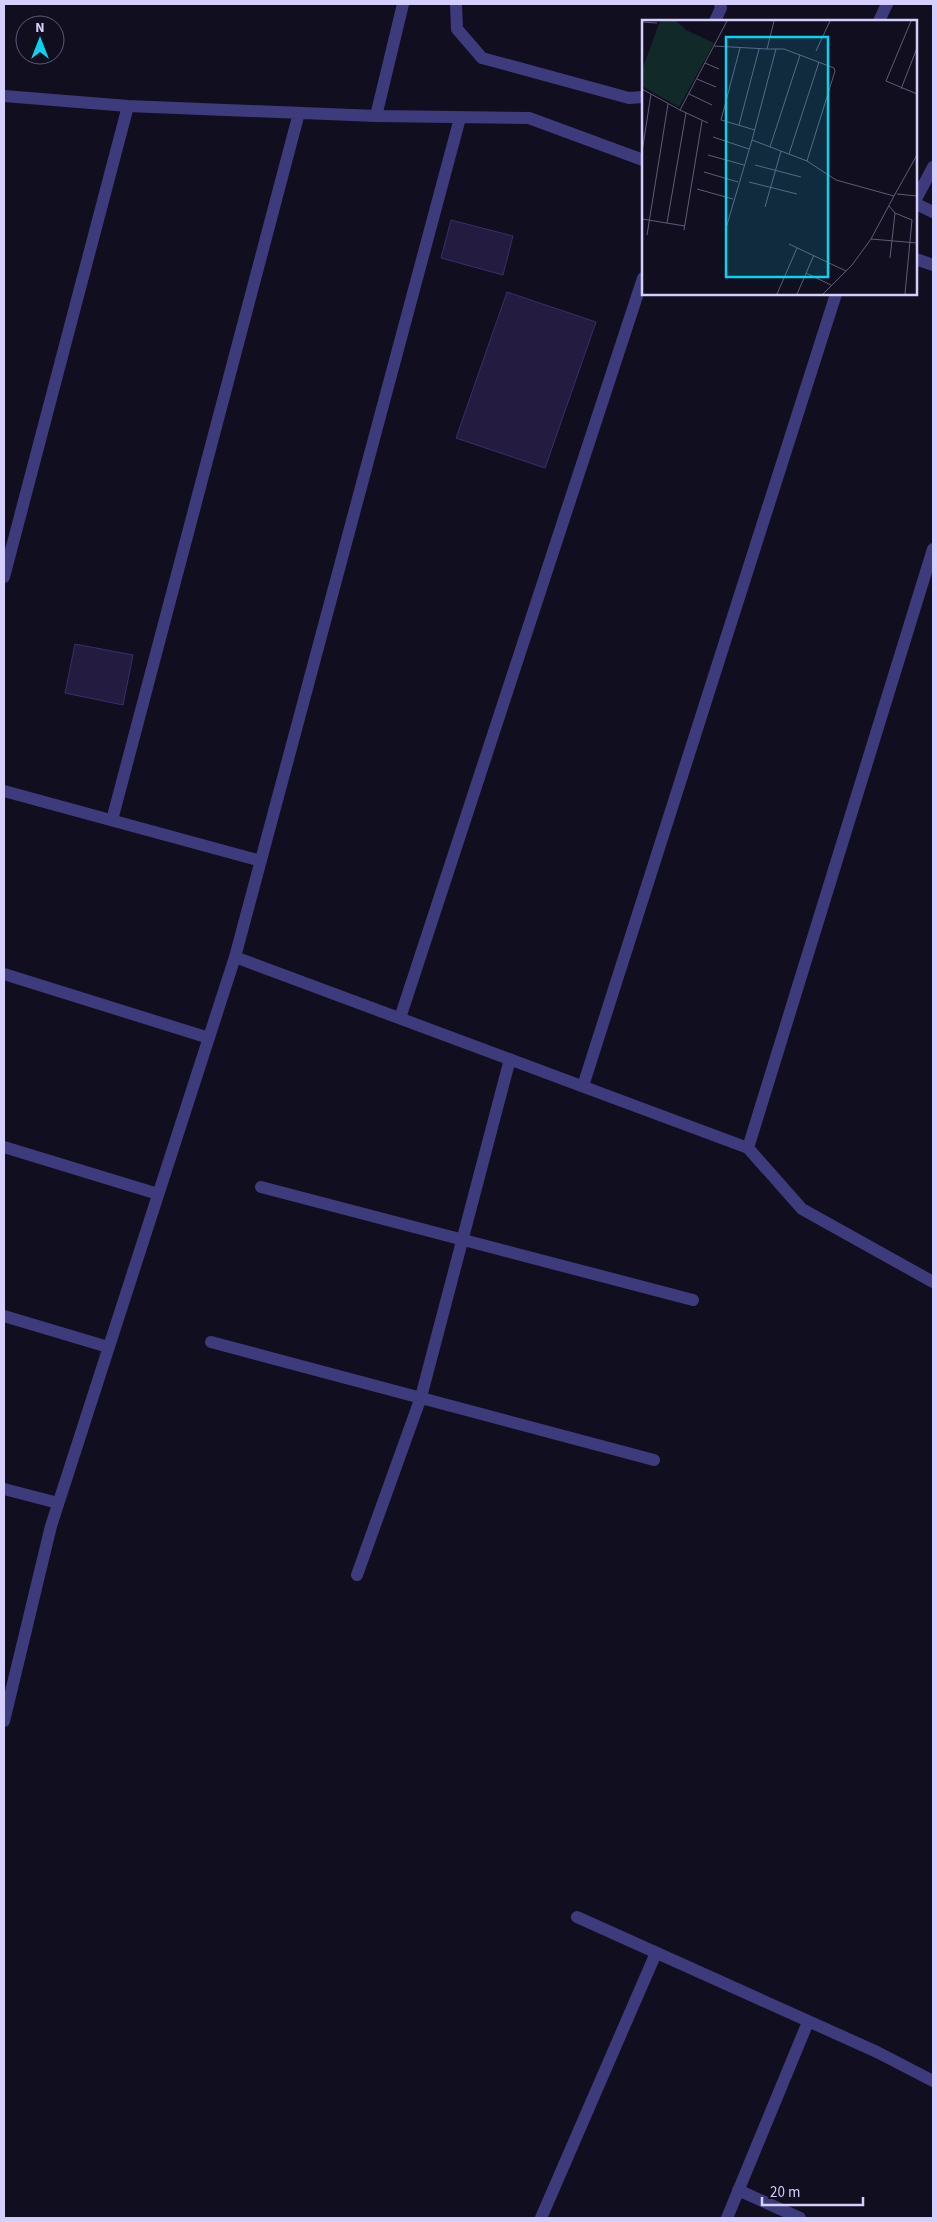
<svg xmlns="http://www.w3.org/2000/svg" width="937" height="2222" viewBox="0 0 937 2222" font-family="'Source Sans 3',sans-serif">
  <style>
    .building { fill: #231b40; stroke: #3b2e6b }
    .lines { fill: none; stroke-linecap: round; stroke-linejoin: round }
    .minor { stroke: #3e3b7d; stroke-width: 12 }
    .inset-road { fill: none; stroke: #5f5b78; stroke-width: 1 }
    .view { fill: #0bd3ed; fill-opacity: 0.15; stroke: #0bd3ed; stroke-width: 2.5 }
    .inset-edge { fill: none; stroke: #d5cffd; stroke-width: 2.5 }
  </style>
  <rect width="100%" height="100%" fill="#110e20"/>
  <path class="building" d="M 451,220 L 513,236 L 503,275 L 441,258 Z
    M 507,292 L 596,322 L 545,468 L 456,438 Z
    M 75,644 L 133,655 L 123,705 L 65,693 Z"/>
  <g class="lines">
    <path class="minor" d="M 403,4 L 376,116 L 529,118 L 643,160
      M 456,4 L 457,29 L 482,58 L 629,98 L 643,97
      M 715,21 L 721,8 L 720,4
      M 879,21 L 887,4
      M 4,96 L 128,106 L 376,116
      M 460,118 L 235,957 L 748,1148 L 933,549
      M 916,199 L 933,167
      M 916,204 L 933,212
      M 916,259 L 933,265
      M 4,577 L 128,106
      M 4,791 L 261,861
      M 112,820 L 299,113
      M 4,974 L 209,1038
      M 400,1018 L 643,278
      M 583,1086 L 836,294
      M 4,1147 L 158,1194
      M 748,1148 L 802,1209 L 933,1282
      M 261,1187 L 693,1300
      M 4,1316 L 108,1347
      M 211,1342 L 654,1460
      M 4,1489 L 58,1503
      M 357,1575 L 421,1397 L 510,1059
      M 4,1721 L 51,1526 L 235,957
      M 577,1917 L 877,2052 L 933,2081
      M 738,2190 L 800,2218
      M 541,2218 L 656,1953
      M 727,2218 L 808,2022"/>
  </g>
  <g transform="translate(642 20)">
    <rect width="275" height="275" fill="#110e20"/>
    <path d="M 18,1 L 34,1 L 44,10 L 72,23 L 37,87 L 0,66 L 0,50 Z" fill="#112929"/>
    <path class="inset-road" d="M 132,1 L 125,29 L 142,29 L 192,48 L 193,51 L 165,141 L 110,120 L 134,29M 269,1 L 244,61 L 275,74M 0,2 L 15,3M 72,26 L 125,29M 98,28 L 79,100 L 113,110M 174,31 L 188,1M 63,43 L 77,49M 55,59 L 74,67M 0,69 L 38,90M 259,69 L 275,28M 47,74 L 70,85M 66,103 L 38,90 L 85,1M 97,105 L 117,29M 71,117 L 107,129M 128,127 L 158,35M 0,132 L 9,74M 147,134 L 177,42M 66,135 L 102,145M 165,141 L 194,160 L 252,176 L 275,135M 113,145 L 159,157M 62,152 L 96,162M 107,162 L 155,174M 55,169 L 91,179M 255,174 L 275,176M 247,186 L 253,193 L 248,238M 123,187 L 139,131M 253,193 L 270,200 L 263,274M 0,199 L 43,206M 25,203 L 44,93M 84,208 L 110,120M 42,210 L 60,101M 5,215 L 26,84M 229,219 L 275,223M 147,224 L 204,251M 164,253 L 189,265M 135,274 L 155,228M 155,274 L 172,235M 181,274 L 210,245 L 229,219 L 252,176"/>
    <path class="view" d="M 84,17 L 186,17 L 186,257 L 84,257 Z"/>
    <rect width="275" height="275" class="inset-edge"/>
  </g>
  <rect width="937" height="2222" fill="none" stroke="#d5cffd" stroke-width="10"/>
  <g transform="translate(40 40)"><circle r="24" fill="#110e20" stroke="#5f5b78"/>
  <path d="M0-4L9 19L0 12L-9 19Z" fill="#0bd3ed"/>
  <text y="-8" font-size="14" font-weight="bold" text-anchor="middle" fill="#d5cffd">N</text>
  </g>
  <path d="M762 2197v8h101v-8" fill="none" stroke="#d5cffd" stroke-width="2.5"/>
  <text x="770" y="2197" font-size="15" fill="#d5cffd" stroke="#110e20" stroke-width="4" paint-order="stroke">20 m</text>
</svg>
